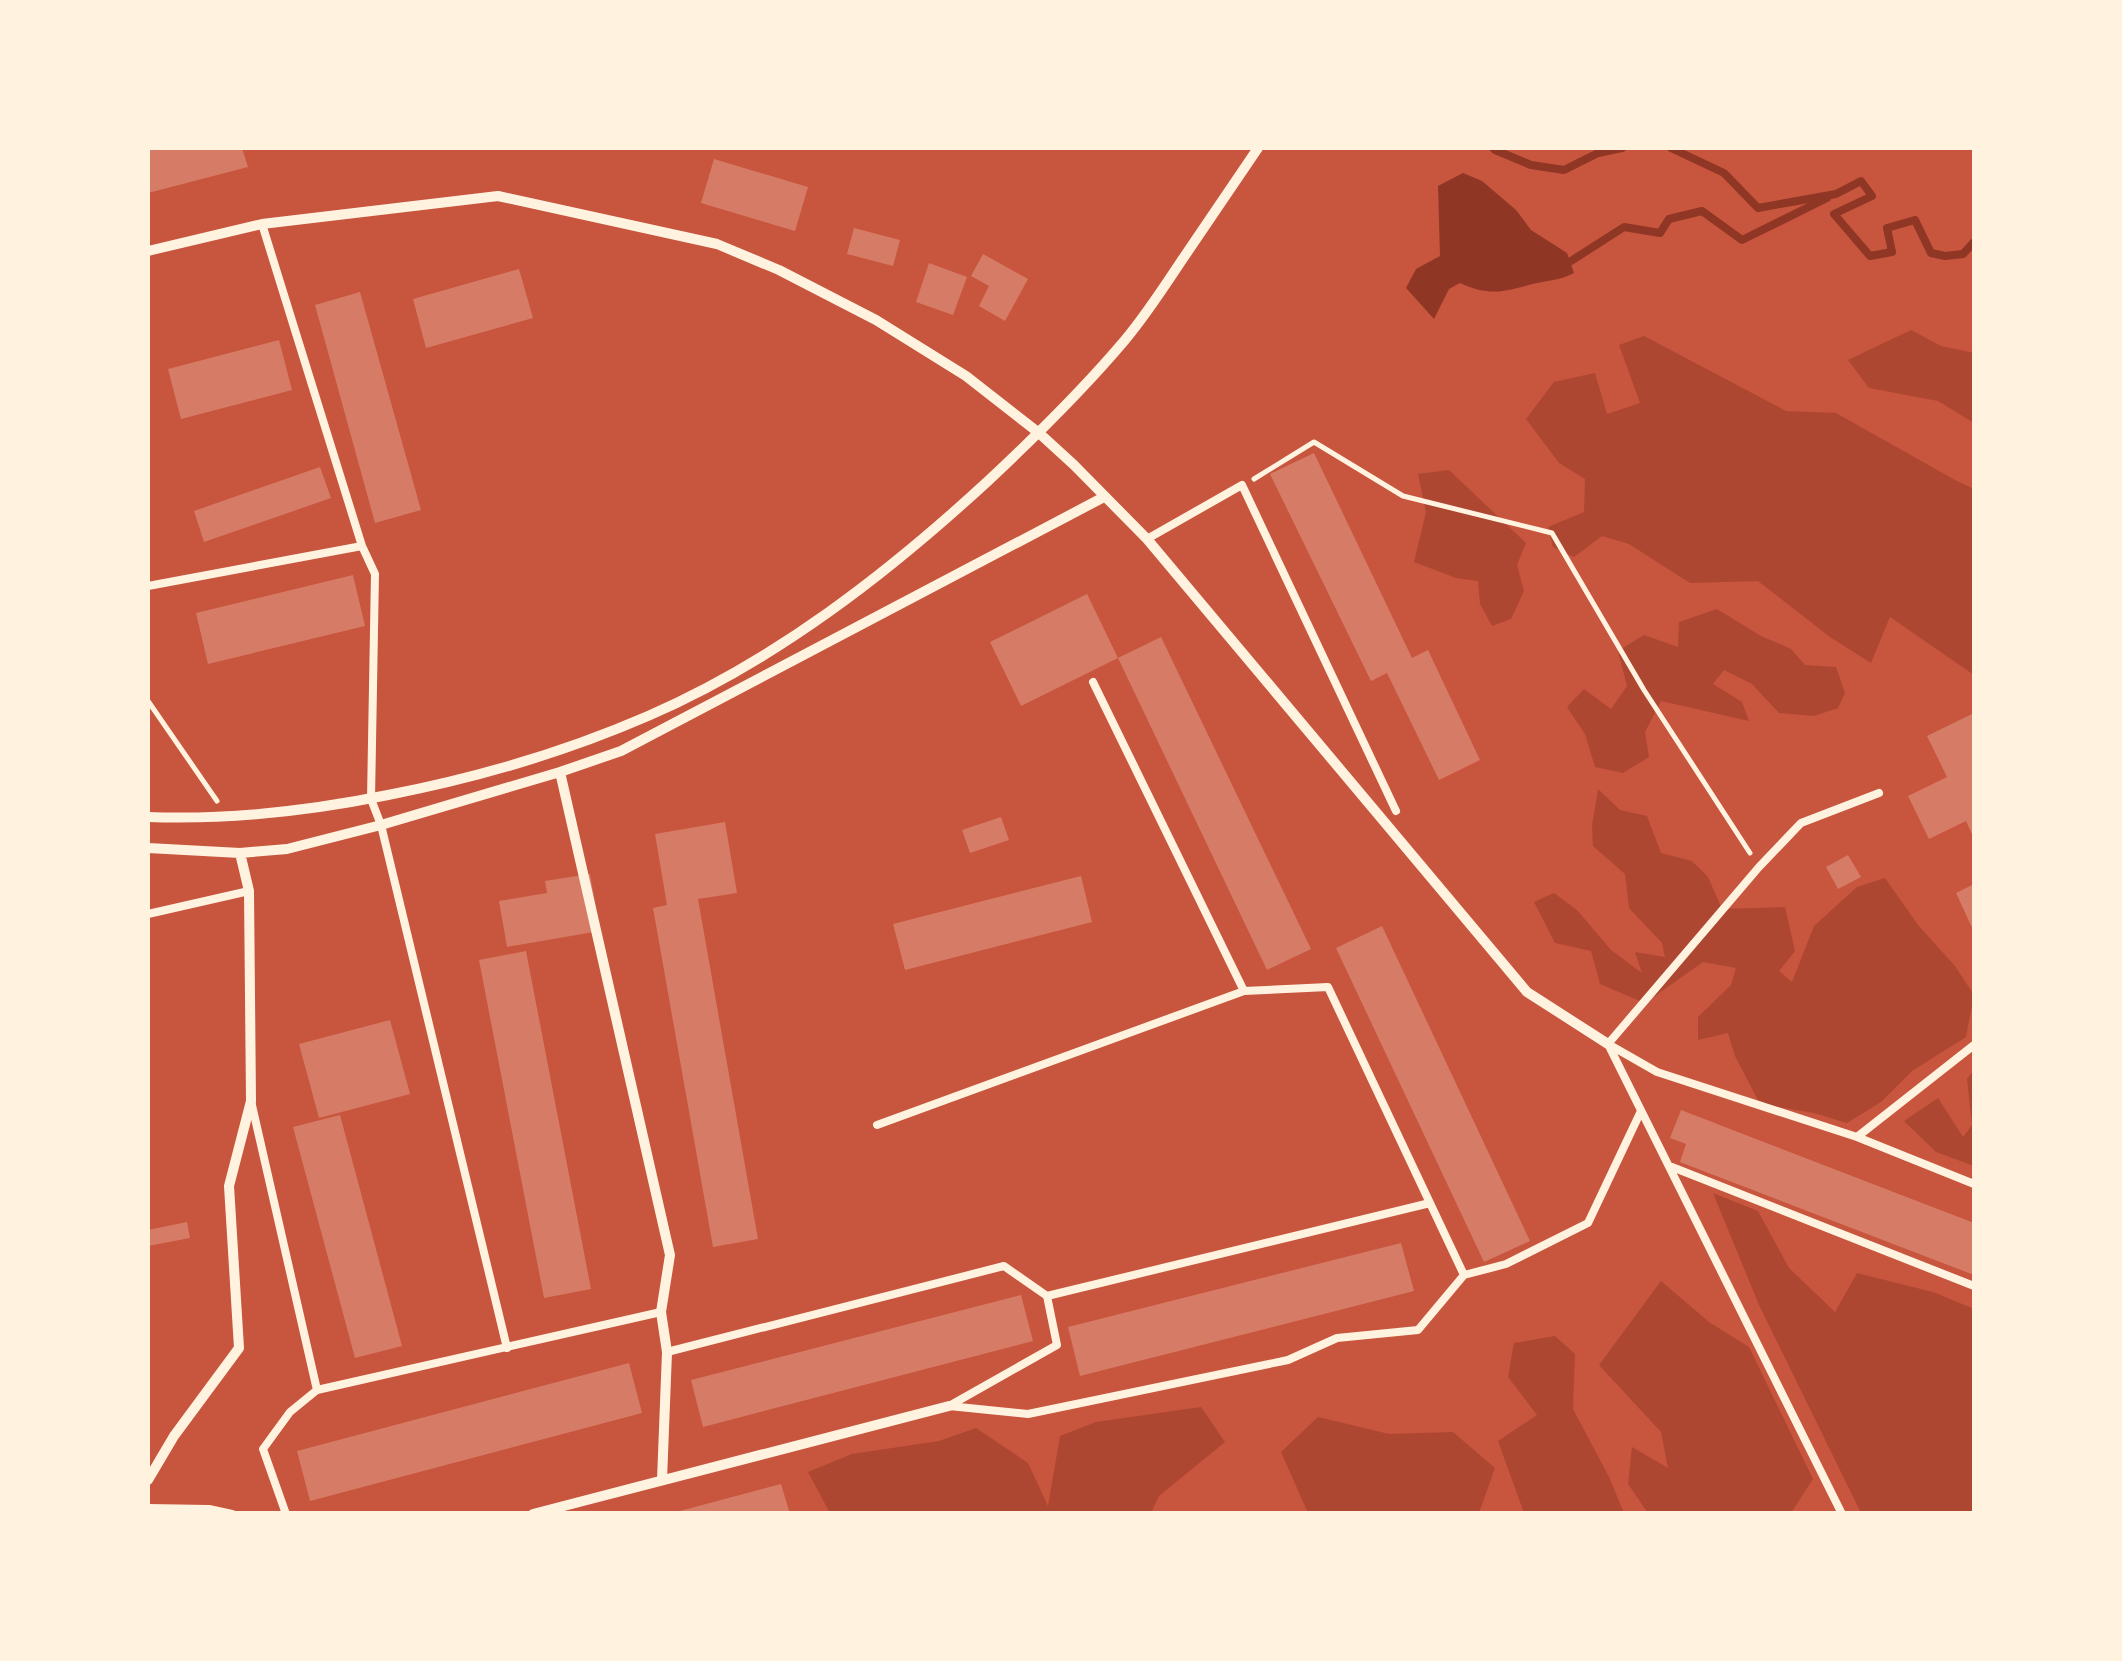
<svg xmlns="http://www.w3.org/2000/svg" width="2122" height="1661" viewBox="0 0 2122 1661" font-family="Rubik,sans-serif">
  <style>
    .green { fill: #ae4732 }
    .water { fill: #8f3625 }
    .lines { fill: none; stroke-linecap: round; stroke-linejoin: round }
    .stream { stroke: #8f3625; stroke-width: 8 }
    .building { fill: #d67c66 }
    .path { stroke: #fff3e0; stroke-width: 5 }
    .service { stroke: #fff3e0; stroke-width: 8 }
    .minor { stroke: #fff3e0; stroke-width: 10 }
  </style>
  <rect width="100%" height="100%" fill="#c8553d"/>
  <path class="green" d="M 1911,330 L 1941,346 L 1974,353 L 1974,423 L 1938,401 L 1869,388 L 1848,360 Z
    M 1644,336 L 1786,411 L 1836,413 L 1955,480 L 1974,489 L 1974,675 L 1890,617 L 1871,663 L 1830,637 L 1758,581 L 1690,583 L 1629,544 L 1602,536 L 1574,557 L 1553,547 L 1548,527 L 1584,512 L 1585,479 L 1559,463 L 1526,419 L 1554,382 L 1595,373 L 1607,414 L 1640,403 L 1619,345 Z
    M 1449,470 L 1526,543 L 1517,565 L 1524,591 L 1511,619 L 1492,626 L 1480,604 L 1478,581 L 1456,578 L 1414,562 L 1426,512 L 1418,474 Z
    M 1717,609 L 1761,636 L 1791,649 L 1805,665 L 1836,667 L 1845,693 L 1838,708 L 1814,716 L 1779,713 L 1752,684 L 1724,670 L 1713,684 L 1742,702 L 1749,721 L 1661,701 L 1645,732 L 1649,757 L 1623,773 L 1595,767 L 1585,734 L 1567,707 L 1584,689 L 1611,709 L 1627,686 L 1618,651 L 1644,635 L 1678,647 L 1679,622 Z
    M 1598,789 L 1620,810 L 1647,816 L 1661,853 L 1692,861 L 1708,877 L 1722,909 L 1785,907 L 1795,951 L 1779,971 L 1792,982 L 1814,926 L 1857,887 L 1885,878 L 1918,925 L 1955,966 L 1974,995 L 1966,1037 L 1912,1071 L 1881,1102 L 1847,1123 L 1814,1113 L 1760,1104 L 1735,1056 L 1728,1033 L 1698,1040 L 1698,1017 L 1731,985 L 1736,968 L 1703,962 L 1645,1003 L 1600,984 L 1591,951 L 1555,943 L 1534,902 L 1554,893 L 1577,910 L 1611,950 L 1642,973 L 1635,952 L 1665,957 L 1662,943 L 1629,908 L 1625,874 L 1593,846 L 1592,825 Z
    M 1974,1070 L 1974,1166 L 1936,1152 L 1904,1121 L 1938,1098 L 1963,1137 L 1972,1125 L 1967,1079 Z
    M 1713,1193 L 1758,1211 L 1789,1268 L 1835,1312 L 1857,1273 L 1933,1292 L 1974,1309 L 1974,1513 L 1957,1511 L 1956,1514 L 1861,1513 L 1759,1305 Z
    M 1661,1281 L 1709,1322 L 1749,1347 L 1813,1479 L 1791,1513 L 1648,1513 L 1628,1484 L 1632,1447 L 1668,1468 L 1661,1432 L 1599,1365 Z
    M 1555,1336 L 1575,1354 L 1573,1409 L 1609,1477 L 1624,1513 L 1524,1513 L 1498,1441 L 1537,1415 L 1508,1377 L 1514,1343 Z
    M 1201,1407 L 1225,1442 L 1159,1496 L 1151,1513 L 830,1513 L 808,1472 L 852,1454 L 939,1441 L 976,1428 L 1028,1463 L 1048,1506 L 1060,1436 L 1096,1422 Z
    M 1318,1417 L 1389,1434 L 1453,1432 L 1495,1468 L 1479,1513 L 1308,1513 L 1281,1452 Z"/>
  <path class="water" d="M 1463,173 L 1482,181 L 1516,210 L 1531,230 L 1567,253 L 1574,273 C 1562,279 1554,280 1542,282 C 1507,289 1495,299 1460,283 L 1449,289 L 1434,319 L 1406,288 L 1416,269 L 1440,256 L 1438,186 Z"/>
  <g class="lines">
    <path class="stream" d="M 1493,148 L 1495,150 L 1531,165 L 1564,170 L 1598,153 L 1622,148
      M 1671,148 L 1724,173 L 1758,208 L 1836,194 L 1861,181 L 1872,196 L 1834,214 L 1870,256 L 1892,252 L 1887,228 L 1915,220 L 1931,253 L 1945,256 L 1963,254 L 1974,242
      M 1571,261 L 1624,227 L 1660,233 L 1669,219 L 1702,211 L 1742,240 L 1827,198"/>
  </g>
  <path class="building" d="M 148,148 L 242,148 L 248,167 L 148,193 Z
    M 714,159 L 808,187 L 795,231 L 701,203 Z
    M 854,228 L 900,240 L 893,266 L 847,254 Z
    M 983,254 L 1028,279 L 1005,321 L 979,306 L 989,286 L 971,276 Z
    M 929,263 L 967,277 L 953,315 L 916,302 Z
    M 519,269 L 533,318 L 426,348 L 413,299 Z
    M 360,292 L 421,510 L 375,523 L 315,305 Z
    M 279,340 L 292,390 L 181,419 L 168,369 Z
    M 1314,453 L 1412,658 L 1428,650 L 1480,760 L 1439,780 L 1387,673 L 1371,681 L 1270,474 Z
    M 320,467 L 331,498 L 204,542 L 194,511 Z
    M 353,575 L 365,626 L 208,664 L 196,613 Z
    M 1087,594 L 1118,658 L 1021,706 L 990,642 Z
    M 1161,637 L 1311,949 L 1267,970 L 1118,658 Z
    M 1974,713 L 1974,839 L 1966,821 L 1929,839 L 1908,796 L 1947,777 L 1927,736 Z
    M 1001,817 L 1009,840 L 970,853 L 962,830 Z
    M 725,822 L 737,893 L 698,899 L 758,1239 L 713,1247 L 653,908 L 667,905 L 655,834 Z
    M 1848,855 L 1861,877 L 1838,889 L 1826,867 Z
    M 590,874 L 600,931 L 507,947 L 499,901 L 547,893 L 545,881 Z
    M 1081,876 L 1092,922 L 905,970 L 893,924 Z
    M 1974,884 L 1974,932 L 1956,893 Z
    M 1382,926 L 1530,1241 L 1484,1262 L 1336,948 Z
    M 526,951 L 591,1289 L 544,1298 L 479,960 Z
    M 390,1020 L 410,1094 L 319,1118 L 299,1044 Z
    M 1681,1110 L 1974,1223 L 1974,1275 L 1680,1162 L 1686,1144 L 1670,1138 Z
    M 340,1115 L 402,1346 L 355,1358 L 293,1127 Z
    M 187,1222 L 190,1238 L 148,1246 L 148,1230 Z
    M 1401,1243 L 1414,1291 L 1080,1376 L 1068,1327 Z
    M 1021,1295 L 1033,1341 L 703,1427 L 691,1380 Z
    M 629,1363 L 642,1413 L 310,1501 L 297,1451 Z
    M 781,1484 L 790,1514 L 677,1514 L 676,1512 Z"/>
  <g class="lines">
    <path class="path" d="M 1254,479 L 1314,442 L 1403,496 L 1552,533 L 1644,690 L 1750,853
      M 148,701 L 217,801"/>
    <path class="service" d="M 262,224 L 362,546 L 375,574 L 371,799 L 381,825 L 507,1348
      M 1147,539 L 1242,485 L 1396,811
      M 148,586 L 362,546
      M 1093,682 L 1244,991 L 1328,987 L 1464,1275
      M 148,914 L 249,891
      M 1608,1044 L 1657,1072 L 1857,1137 L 1974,1184
      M 251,1101 L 317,1390 L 661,1312
      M 877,1125 L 1244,991
      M 1857,1137 L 1974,1045
      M 1672,1167 L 1974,1286
      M 667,1352 L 1004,1266 L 1047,1296 L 1430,1203
      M 949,1406 L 1028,1414 L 1288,1360 L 1337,1338 L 1418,1330 L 1464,1275 L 1506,1264 L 1588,1223 L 1641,1111
      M 949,1406 L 1057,1345 L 1047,1296
      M 148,1508 L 209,1509 L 232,1514
      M 286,1514 L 263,1449 L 290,1412 L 317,1390
      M 1842,1514 L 1608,1044 L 1759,867 L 1801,823 L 1879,793"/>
    <path class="minor" d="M 148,251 L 262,224 L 498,196 L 717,244 L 779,270 L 876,320 L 966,376 L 1039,433 L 1074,465 L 1147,539 L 1527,992 L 1608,1044
      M 560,772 L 670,1255 L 661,1312 L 667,1352 L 662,1480
      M 148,817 C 228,820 309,811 388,795 C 476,778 565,752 648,716 C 775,661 887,574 988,481 C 1036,436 1082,391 1125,340 C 1146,315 1164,287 1182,260 C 1207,223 1233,185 1258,148
      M 148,848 L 240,853 L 287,849 L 381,825 L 560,772 L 621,751 L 1104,497
      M 148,1480 L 174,1436 L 239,1348 L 229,1186 L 251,1101 L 249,891 L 240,853
      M 533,1514 L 949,1406"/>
  </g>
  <rect width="2122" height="1661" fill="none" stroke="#fff3e0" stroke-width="300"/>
</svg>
